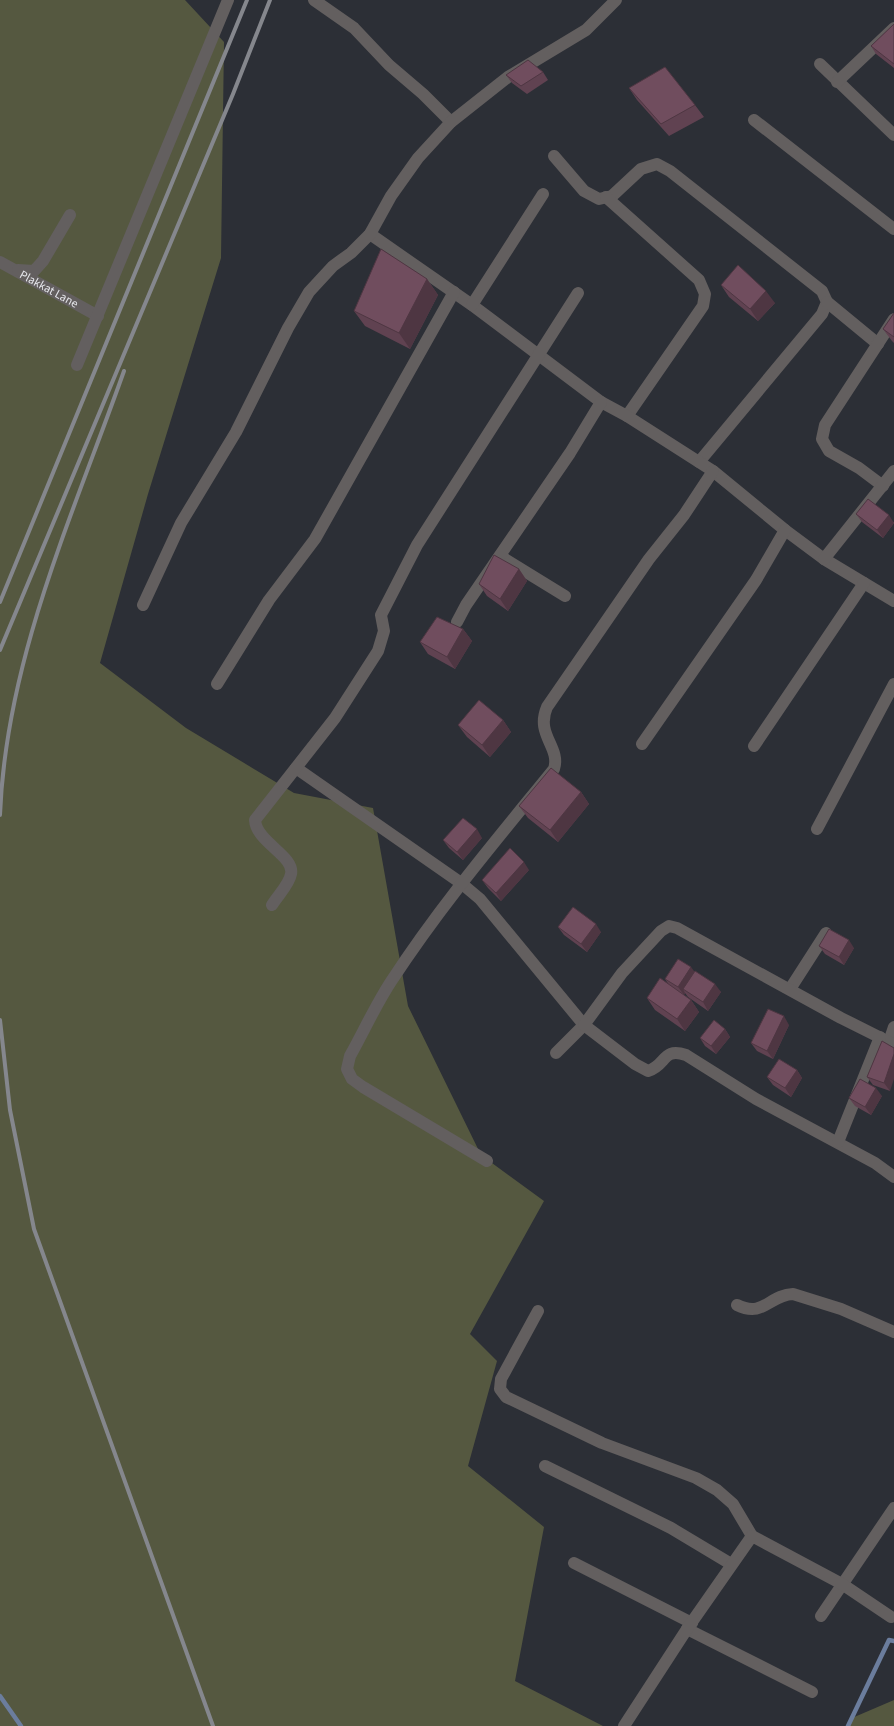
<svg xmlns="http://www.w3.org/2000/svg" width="894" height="1726" viewBox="0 0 894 1726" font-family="'Source Sans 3',sans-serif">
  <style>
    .green { fill: #555840 }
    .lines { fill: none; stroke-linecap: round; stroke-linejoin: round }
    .stream { stroke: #6b7d9d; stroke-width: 4.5 }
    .street { stroke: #635f5f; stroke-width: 12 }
    .rail { stroke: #85878d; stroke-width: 4 }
    .wall { fill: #604251 }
    .shaded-wall { fill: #4e3642 }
    .building { fill: #704d5e; stroke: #4e3642 }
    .labels { text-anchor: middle; stroke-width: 4; stroke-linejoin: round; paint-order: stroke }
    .street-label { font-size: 12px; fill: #e5e6eb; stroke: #23252c }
  </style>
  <rect width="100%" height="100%" fill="#2c2f36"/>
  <path class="green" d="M 0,0 L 185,0 L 224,42 L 221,258 L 148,494 L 100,663 L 186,728 L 294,793 L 373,808 L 408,1006 L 481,1155 L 544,1201 L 470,1334 L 497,1361 L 468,1466 L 544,1527 L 515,1681 L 603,1726 L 0,1726 Z
    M 894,1700 L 894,1726 L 847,1726 L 852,1718 Z"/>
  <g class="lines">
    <path class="stream" d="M 0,1696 L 21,1726
      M 848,1726 L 889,1640 L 894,1641"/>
    <g class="street">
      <path d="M 314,0 L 354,28 L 389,65 L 423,94 L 451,122"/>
      <path d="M 820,64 L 894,135"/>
      <path d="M 837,82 L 894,28"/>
      <path d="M 754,120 L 894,229"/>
      <path d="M 554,156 L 584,191 L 599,199 L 612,196 L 641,169 L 657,164 L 670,171 L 822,291 L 827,302 L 822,314 L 699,462"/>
      <path d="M 606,197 L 699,280 L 705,294 L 703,306 L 627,416"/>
      <path d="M 370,234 L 472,305 L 601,402 L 627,416 L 713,471 L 785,530 L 824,559 L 894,601"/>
      <path id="s1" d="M 0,262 L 98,316"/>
      <path d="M 18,270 L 34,271 L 43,261 L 70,215"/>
      <path d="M 827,302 L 878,344"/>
      <path d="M 472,305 L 543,194"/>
      <path d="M 77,365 L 228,0"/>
      <path d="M 883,486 L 859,468 L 829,451 L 822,439 L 825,425 L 894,319"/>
      <path d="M 500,556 L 565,596"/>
      <path d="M 824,559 L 894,471"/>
      <path d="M 143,605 L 181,523 L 236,432 L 288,328 L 309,292 L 333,266 L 351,253 L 370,234 L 391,196 L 418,158 L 451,122 L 508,77 L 586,30 L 616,0"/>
      <path d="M 457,622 L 466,605 L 570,453 L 601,402"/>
      <path d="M 217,684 L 269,600 L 315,539 L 454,292"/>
      <path d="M 642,744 L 756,580 L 785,530"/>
      <path d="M 754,746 L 864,583"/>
      <path d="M 296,768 L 461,883 L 480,899 L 584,1025 L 556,1053"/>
      <path d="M 817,829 L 894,684"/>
      <path d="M 272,905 C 278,895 289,885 291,874 C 295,856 256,842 255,820 L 335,718 L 378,651 L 384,631 L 381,615 L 417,545 L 578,293"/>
      <path d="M 790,989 L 826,933"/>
      <path d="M 894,1027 L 889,1042 L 894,1044"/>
      <path d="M 889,1042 L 841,1018 L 677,928 L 669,926 L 661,931 L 622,973 L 584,1025 L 635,1064 L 648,1071 C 667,1065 662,1047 686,1055 L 756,1099 L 875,1163 L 894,1177"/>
      <path d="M 838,1142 L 880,1037"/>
      <path d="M 487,1161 L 363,1087 L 352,1079 L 347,1069 L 350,1056 C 364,1031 376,1004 392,980 C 441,905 498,838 554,769 C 561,747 535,735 547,707 L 649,559 L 684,515 L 713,471"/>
      <path d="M 737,1305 C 764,1318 769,1295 793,1294 L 841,1309 L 894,1332"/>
      <path d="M 538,1311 L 501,1379 L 500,1389 L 506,1397 L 602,1443 L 696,1478 L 717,1490 L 733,1504 L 752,1536"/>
      <path d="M 545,1466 L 671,1528 L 731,1564"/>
      <path d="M 574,1563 L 692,1623"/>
      <path d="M 821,1616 L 894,1508"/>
      <path d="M 687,1629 L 812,1692"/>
      <path d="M 624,1726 L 687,1629 L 752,1536 L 842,1584 L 891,1617"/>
    </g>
    <path class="rail" d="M 0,602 L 247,0
      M 0,650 L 233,94 L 270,0
      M 0,815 C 6,659 73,515 124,371
      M 0,1020 L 10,1110 L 34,1229 L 213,1726"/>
  </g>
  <path class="wall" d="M 894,24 L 894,68 L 876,54 L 871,46 Z
    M 543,72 L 548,80 L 527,94 L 512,83 L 506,75 Z
    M 629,88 L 695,105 L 704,117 L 669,136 L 637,100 Z
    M 427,279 L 438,295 L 410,349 L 365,326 L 354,311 Z
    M 721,285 L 775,303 L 758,321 L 729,297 Z
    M 894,313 L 894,343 L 892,341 L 883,329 Z
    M 856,514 L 894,522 L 894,523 L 883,538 L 862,522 Z
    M 519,569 L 527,581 L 508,611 L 487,596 L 479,584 Z
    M 463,629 L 472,641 L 455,669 L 428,654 L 420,642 Z
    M 503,720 L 511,732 L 490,757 L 467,737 L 458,725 Z
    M 581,792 L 589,804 L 558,842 L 528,818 L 519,806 Z
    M 482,838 L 463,860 L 449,848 L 443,840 Z
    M 529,870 L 501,901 L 488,888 L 482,880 Z
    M 558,927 L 601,932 L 587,952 L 564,935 Z
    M 819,946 L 854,948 L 844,965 L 825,954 Z
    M 694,972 L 721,992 L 708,1011 L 688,997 L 685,993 L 684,995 L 691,1000 L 699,1012 L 685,1031 L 655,1010 L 647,998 L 669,985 L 665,979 Z
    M 789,1025 L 773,1059 L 757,1051 L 751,1043 Z
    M 725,1029 L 730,1037 L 716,1054 L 705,1046 L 700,1038 Z
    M 882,1041 L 890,1091 L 873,1085 L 867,1077 Z
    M 797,1070 L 802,1078 L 791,1097 L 773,1085 L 767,1077 Z
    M 882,1096 L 871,1115 L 855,1106 L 849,1098 Z"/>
  <path class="shaded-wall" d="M 427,279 L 438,295 L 410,349 L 399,333 Z
    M 766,291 L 775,303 L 758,321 L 750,309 Z
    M 889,515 L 894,523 L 883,538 L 877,530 Z
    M 519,569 L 527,581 L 508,611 L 500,599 Z
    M 463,629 L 472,641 L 455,669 L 447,657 Z
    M 503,720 L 511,732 L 490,757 L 482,745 Z
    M 581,792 L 589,804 L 558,842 L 550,830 Z
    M 477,829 L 482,838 L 463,860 L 457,852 Z
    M 524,862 L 529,870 L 501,901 L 496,893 Z
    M 596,924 L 601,932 L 587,952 L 581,944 Z
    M 849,940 L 854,948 L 844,965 L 839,957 Z
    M 691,967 L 697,975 L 683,989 L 685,993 L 684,995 L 678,987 Z
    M 715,984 L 721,992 L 708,1011 L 703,1002 Z
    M 691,1000 L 699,1012 L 685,1031 L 677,1019 Z
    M 784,1016 L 789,1025 L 773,1059 L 767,1051 Z
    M 725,1029 L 730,1037 L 716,1054 L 711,1046 Z
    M 894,1054 L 894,1079 L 890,1091 L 884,1083 Z
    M 797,1070 L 802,1078 L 791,1097 L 785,1088 Z
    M 876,1088 L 882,1096 L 871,1115 L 865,1107 Z"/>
  <path class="building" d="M 894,24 L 894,64 L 871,46 Z
    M 528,60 L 543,72 L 521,86 L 506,75 Z
    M 665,67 L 695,105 L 661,124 L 629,88 Z
    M 381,249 L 427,279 L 399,333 L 354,311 Z
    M 738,265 L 766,291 L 750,309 L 721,285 Z
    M 894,313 L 894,337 L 883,329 Z
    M 868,499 L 889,515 L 877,530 L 856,514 Z
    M 494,555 L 519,569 L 500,599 L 479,584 Z
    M 437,617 L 463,629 L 447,657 L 420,642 Z
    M 479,700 L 503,720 L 482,745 L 458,725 Z
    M 551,768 L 581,792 L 550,830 L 519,806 Z
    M 463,818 L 477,829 L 457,852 L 443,840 Z
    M 510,848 L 524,862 L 496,893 L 482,880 Z
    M 573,907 L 596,924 L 581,944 L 558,927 Z
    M 829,929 L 849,940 L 839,957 L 819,946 Z
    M 678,959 L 691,967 L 678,987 L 665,979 Z
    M 695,971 L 715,984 L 703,1002 L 683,989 Z
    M 660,978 L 691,1000 L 677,1019 L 647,998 Z
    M 768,1009 L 784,1016 L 767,1051 L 751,1043 Z
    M 714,1020 L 725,1029 L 711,1046 L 700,1038 Z
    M 882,1041 L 894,1048 L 894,1054 L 884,1083 L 867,1077 Z
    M 779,1059 L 797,1070 L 785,1088 L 767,1077 Z
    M 860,1079 L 876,1088 L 865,1107 L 849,1098 Z"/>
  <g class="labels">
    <g class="street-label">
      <text dy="4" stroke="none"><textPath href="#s1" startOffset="56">Plakkat Lane</textPath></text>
    </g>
  </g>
</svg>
